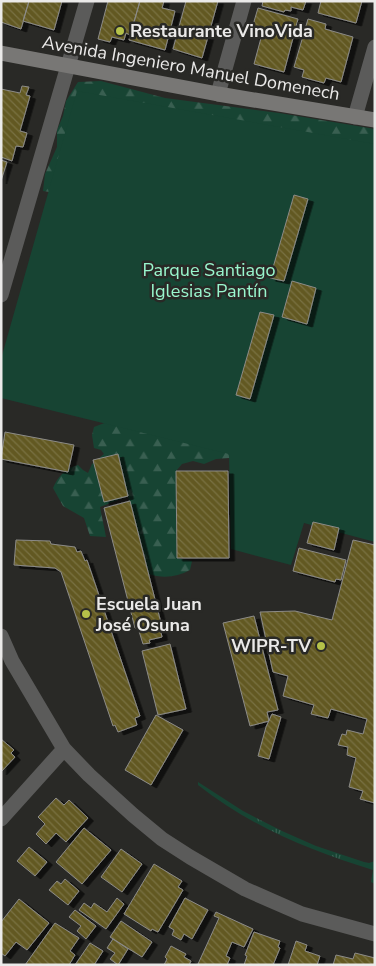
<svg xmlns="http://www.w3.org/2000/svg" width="376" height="966" viewBox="0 0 376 966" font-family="'Nunito Sans',sans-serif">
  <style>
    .grass { fill: url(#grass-tufts) }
    .forest { fill: url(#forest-firs) }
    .park { fill: #174433 }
    .building { fill: url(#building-back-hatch); stroke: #8c8b88; filter: url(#shadow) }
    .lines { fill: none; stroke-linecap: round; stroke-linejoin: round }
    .street { stroke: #5b5b5a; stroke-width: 15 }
    .secondary { stroke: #787775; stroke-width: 15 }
    .poi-dot { fill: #b5c249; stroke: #292926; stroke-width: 2 }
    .labels { text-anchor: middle; stroke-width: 5; stroke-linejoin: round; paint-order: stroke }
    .poi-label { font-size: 18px; font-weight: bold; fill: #ebeae9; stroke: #292926; text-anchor: start }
    .street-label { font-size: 18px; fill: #ebeae9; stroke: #292926 }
    .park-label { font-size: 18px; fill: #99f6cd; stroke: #292926 }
  </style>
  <defs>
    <pattern id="grass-tufts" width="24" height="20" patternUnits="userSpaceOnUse" patternTransform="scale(1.25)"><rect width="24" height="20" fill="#174433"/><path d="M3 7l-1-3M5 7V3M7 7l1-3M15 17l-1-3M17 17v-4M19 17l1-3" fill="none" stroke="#395f51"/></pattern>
    <pattern id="forest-firs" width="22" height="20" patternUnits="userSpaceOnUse" patternTransform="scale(1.25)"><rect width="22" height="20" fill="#174433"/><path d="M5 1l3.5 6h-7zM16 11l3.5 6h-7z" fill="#395f51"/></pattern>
    <pattern id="building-back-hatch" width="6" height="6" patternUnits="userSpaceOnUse" patternTransform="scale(1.25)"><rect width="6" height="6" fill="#625922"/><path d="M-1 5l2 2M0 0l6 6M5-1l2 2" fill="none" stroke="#797142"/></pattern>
    <filter id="shadow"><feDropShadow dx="5.5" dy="3" stdDeviation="0" flood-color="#0009"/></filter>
  </defs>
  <rect width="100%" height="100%" fill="#292926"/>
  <path class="grass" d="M 198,782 L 243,811 L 282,831 L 316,846 L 364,862 L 369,863 L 375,861 L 375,884 L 371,882 L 373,870 C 310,851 250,826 198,785 Z"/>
  <path class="forest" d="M 101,81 L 165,98 L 279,113 L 375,129 L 375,151 L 55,193 L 43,191 L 45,174 L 57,147 L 57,130 L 63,116 L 66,101 L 78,82 Z
    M 107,422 L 243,457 L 216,459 L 204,464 L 193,461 L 182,464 L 176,471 L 177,558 L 192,561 L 190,570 C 177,577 163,579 149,574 L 128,496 L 100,507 L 106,537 L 90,536 L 84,518 L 63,506 L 53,488 C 58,476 66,468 78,465 L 83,470 L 88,473 L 92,464 L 104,454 L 101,450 L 94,448 L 92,435 L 94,427 Z"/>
  <path class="park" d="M 77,91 L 375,144 L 375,542 L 304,523 L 291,565 L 231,549 L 229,454 L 1,398 L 1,359 Z"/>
  <path class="building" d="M 1,1 L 29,1 L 21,29 L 1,22 Z
    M 29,1 L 62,1 L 54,30 L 23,21 Z
    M 108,1 L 140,1 L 130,35 L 126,33 L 124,40 L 112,37 L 110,42 L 98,39 Z
    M 140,1 L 164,1 L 162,8 L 175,11 L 165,50 L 129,40 Z
    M 186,1 L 218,1 L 202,58 L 173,49 Z
    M 263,1 L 306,1 L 303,10 L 291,7 L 291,11 L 285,10 L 284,12 L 262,6 Z
    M 321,1 L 362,1 L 356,23 L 318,13 Z
    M 258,8 L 298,19 L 284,72 L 254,64 L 261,38 L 250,35 Z
    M 308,19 L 326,24 L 325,29 L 353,37 L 341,82 L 326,78 L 324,83 L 302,77 L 304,70 L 294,67 Z
    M 22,86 L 29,87 L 26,95 L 30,96 L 20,131 L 27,133 L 23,147 L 16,146 L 12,161 L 1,157 L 1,89 L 20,93 Z
    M 1,160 L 7,162 L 1,181 Z
    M 294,195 L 308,199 L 284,281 L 270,278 Z
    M 292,281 L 316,288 L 307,324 L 282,317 Z
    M 260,312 L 274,315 L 250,399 L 236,395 Z
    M 5,432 L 74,445 L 68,472 L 1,459 Z
    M 118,454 L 128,496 L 104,502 L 93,460 Z
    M 176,471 L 228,471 L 229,558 L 177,558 Z
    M 130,501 L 161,623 L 159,623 L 162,637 L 149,640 L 150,643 L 143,644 L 138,628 L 135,628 L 104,508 Z
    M 313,522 L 339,528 L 334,550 L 307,543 Z
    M 16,540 L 50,541 L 51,544 L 75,547 L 77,552 L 81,551 L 85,561 L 87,560 L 140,716 L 135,718 L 137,725 L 118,732 L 115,725 L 113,726 L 61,572 L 55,568 L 14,565 Z
    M 353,540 L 375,545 L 375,803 L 360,799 L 363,791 L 349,787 L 356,758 L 347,755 L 348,747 L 338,745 L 342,734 L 346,735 L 347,730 L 363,734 L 367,719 L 331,709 L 328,718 L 311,714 L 314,705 L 283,696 L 288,676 L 273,672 L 260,612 L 295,611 L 332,620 Z
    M 299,548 L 346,560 L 341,580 L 336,579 L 335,582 L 293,571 Z
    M 254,616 L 278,710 L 267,712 L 269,721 L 250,726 L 223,623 Z
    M 170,644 L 186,709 L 158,715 L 142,651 Z
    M 272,714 L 281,717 L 269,759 L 258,756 L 266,727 Z
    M 156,715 L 183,730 L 151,785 L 125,770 Z
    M 1,739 L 14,750 L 11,753 L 15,757 L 1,772 Z
    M 56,798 L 64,805 L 69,800 L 88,818 L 66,842 L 56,833 L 46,844 L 36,834 L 45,824 L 38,817 Z
    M 84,828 L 111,850 L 82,884 L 56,862 Z
    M 29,847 L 47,862 L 35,876 L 17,861 Z
    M 121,849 L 142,864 L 122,892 L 101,877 Z
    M 154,864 L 182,881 L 178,887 L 183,890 L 158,932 L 152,929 L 151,931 L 124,914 Z
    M 65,879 L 79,891 L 68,905 L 49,890 L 57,881 L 61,884 Z
    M 117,898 L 124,904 L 106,929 L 79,910 L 84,903 L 91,908 L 94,903 L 107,912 Z
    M 185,898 L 208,910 L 192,939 L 184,934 L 181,940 L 172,935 L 174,930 L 169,927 Z
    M 19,899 L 49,923 L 27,950 L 16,942 L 5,956 L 1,953 L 1,922 Z
    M 75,910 L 96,926 L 86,939 L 77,931 L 81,926 L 69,917 Z
    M 216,912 L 253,929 L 244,947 L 232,942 L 226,956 L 230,958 L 227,965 L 201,965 L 198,964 L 219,918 L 214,916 Z
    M 121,921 L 152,942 L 142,957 L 110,937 Z
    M 55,923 L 79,938 L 70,951 L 75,955 L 69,965 L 25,965 Z
    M 254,932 L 280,941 L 278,947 L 280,948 L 273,965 L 244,965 L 247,956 L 245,955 Z
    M 113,939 L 128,949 L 118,965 L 110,959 L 115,953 L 107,948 Z
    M 296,941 L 307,945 L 305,951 L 320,956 L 317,965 L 288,965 Z
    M 90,943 L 103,951 L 94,965 L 75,965 Z
    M 171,946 L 186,954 L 184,957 L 191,961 L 189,965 L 164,965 L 167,959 L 165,957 Z
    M 355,953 L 375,958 L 375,965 L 333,965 L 336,955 L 353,959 Z"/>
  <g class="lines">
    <path class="street" d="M 218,94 L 244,1
      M 355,117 L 375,47
      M 1,295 L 87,1
      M 1,636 L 12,661 L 64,749 L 89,775 L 133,815 L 162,839 L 190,857 L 245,889 L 302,914 L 375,934
      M 1,819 L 64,749"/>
    <path class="secondary" d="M 1,53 L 218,94 L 375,120"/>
  </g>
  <g class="poi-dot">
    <circle cx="120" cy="31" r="5"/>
    <circle cx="86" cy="614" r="5"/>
    <circle cx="321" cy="646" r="5"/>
  </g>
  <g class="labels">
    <g class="poi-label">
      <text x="130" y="37">Restaurante VinoVida</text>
      <text x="96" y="610">Escuela Juan<tspan x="96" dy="21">José Osuna</tspan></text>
      <text x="311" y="652" text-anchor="end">WIPR-TV</text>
    </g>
    <g class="street-label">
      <text transform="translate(191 68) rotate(10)" y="6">Avenida Ingeniero Manuel Domenech</text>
    </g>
    <g class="park-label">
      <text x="209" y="276">Parque Santiago<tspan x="209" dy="21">Iglesias Pantín</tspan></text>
    </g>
  </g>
  <rect width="376" height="966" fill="none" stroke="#ebeae9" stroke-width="5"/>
</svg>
